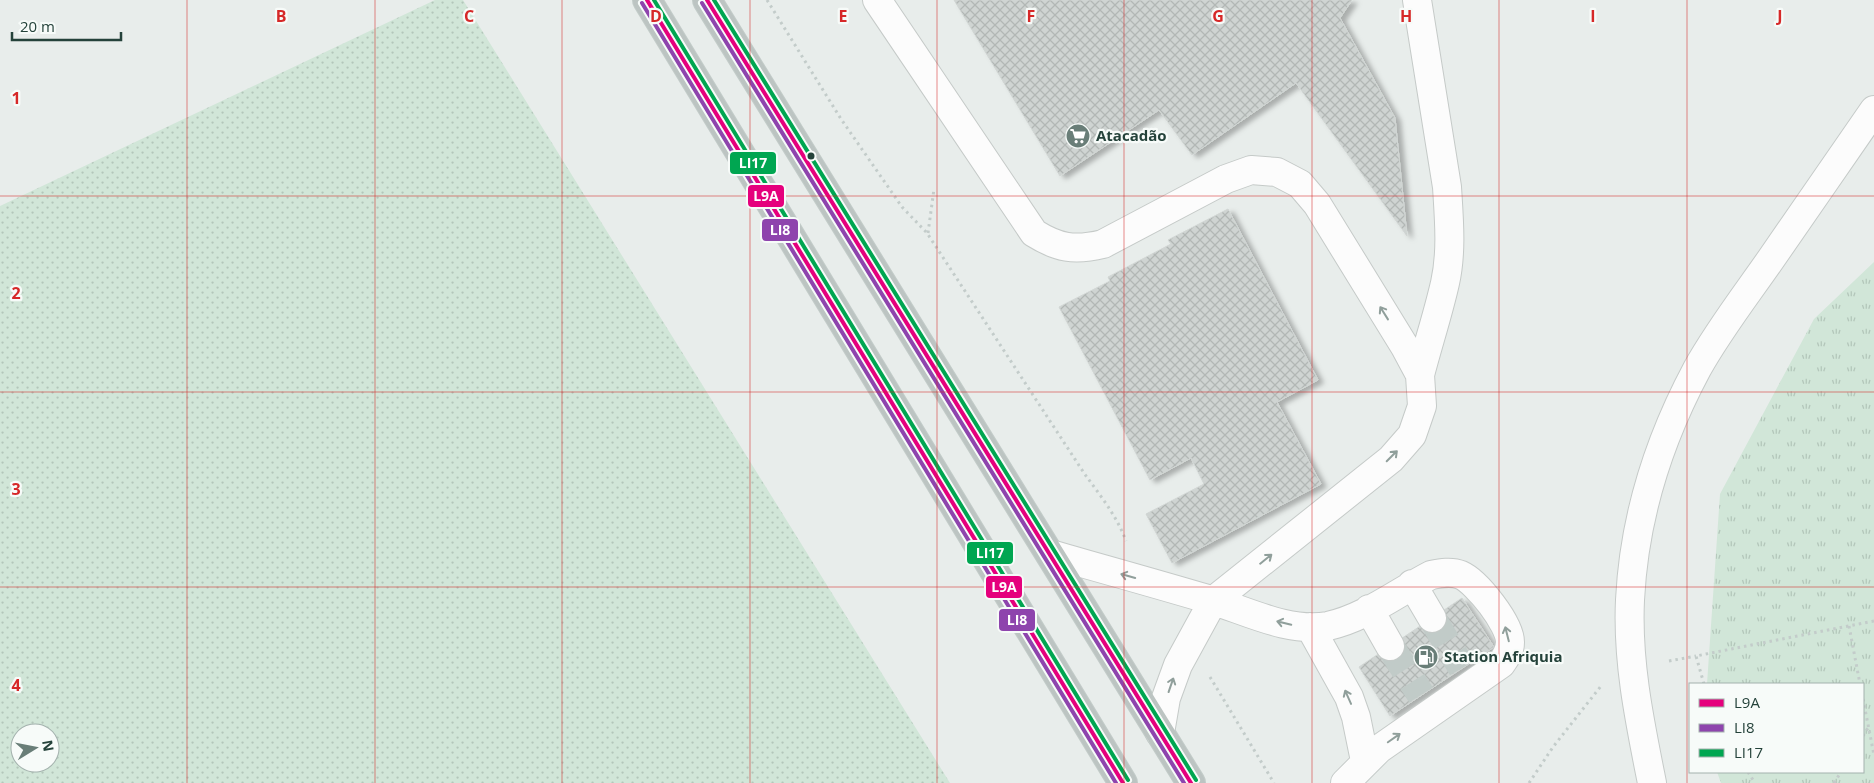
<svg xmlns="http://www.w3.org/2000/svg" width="1874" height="783" viewBox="0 0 1874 783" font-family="'Open Sans',sans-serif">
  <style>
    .grass { fill: url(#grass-dots); fill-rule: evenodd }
    .park { fill: url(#park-tufts) }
    .building { fill: url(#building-cross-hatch); stroke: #d1d6d4; filter: url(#shadow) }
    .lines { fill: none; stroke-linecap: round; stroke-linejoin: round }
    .minor-tunnel { stroke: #c1cbc8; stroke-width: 28; stroke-dasharray: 28 14; stroke-linecap: butt }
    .minor-casing { stroke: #c5cac8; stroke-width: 30 }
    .highway-casing { stroke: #c3ccc9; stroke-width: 30 }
    .path { stroke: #c3ccca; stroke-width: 3; stroke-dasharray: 2.5 4; stroke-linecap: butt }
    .minor { stroke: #fcfcfc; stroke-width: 28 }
    .highway { stroke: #bcc4c2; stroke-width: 28 }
    .bus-1-casing { stroke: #f7fbf9; stroke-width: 8 }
    .bus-2-casing { stroke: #f7fbf9; stroke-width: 8 }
    .bus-3-casing { stroke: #f7fbf9; stroke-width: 8 }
    .bus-1 { stroke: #e5007d; stroke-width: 4 }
    .bus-2 { stroke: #8e44ad; stroke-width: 4 }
    .bus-3 { stroke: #00a651; stroke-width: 4 }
    .oneway { stroke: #909f9b }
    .grid { fill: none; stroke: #d62828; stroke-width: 1; stroke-opacity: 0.55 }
    .bus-dot { fill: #24423a; stroke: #f7fbf9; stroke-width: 2 }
    .labels { text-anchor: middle; stroke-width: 4.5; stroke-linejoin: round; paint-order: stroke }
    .poi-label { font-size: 15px; font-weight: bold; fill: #24423a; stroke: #f7fbf9; text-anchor: start }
    .grid-label { font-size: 16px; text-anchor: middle; font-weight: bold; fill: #d62828; stroke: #f7fbf9; stroke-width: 4.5; stroke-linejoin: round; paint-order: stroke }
    .line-badge { stroke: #f7fbf9; stroke-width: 2 }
    .badge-label { font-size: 14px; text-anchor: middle; font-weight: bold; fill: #fff }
  </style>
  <defs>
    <pattern id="grass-dots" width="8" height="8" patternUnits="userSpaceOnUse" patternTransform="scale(1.25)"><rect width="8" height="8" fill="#d1e6d8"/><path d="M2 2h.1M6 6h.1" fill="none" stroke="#b3c6ba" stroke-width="1.8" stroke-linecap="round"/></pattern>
    <pattern id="park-tufts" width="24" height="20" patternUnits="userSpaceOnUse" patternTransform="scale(1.25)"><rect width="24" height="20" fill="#d1e6d8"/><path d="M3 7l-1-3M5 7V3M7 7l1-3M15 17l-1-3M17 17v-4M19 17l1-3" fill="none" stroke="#b3c6ba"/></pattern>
    <pattern id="building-cross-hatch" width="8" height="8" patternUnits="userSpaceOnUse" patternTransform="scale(1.25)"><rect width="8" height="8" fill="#cfd4d2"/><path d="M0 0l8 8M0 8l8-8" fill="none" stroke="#b2b7b5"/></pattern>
    <filter id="shadow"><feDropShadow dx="5.5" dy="3" stdDeviation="2.5" flood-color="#0004"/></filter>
  </defs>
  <rect width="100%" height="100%" fill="#e8edeb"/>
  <path class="grass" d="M 435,0 L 463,0 L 950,783 L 0,783 L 0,206 ZM 20,733 L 50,733 L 50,763 L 20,763 Z"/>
  <path class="park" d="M 1874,262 L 1874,783 L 1721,783 L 1717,772 L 1863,772 L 1863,684 L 1707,684 L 1720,494 L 1814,319 Z"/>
  <path class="building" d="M 954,0 L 1352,0 L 1340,18 L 1395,118 L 1407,236 L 1296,83 L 1192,155 L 1159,110 L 1060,176 Z
    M 1228,209 L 1318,380 L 1277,402 L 1321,484 L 1172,563 L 1146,514 L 1204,484 L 1191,458 L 1150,480 L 1059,307 L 1110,281 L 1108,277 L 1171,244 L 1168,240 Z
    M 1462,598 L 1494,647 L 1390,716 L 1359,667 Z"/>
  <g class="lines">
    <path class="minor-tunnel" d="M 1432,618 L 1462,668
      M 1390,646 L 1421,695"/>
    <defs>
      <path id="minor" d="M 877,0 L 1034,233 C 1058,248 1074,251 1103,244 L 1226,179 L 1251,170 L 1277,172 L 1300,184 L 1317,204 L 1405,347 L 1420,375 L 1422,406 L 1412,435 L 1391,459 L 1213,601 L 1178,665 L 1166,698 L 1160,733
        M 1417,0 L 1447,187 C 1449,219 1452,252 1445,283 C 1438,314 1428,344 1420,375
        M 1050,554 C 1103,569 1157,584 1211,600 C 1247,611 1289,633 1328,626 C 1365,618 1398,592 1431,575 C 1441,573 1451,571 1461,575 C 1477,582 1510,624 1510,642 C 1510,651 1506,657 1501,664 L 1379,749 L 1345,783
        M 1412,584 L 1432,618
        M 1369,609 L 1390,646
        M 1310,627 L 1349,697 L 1356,717 L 1365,761
        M 1652,783 C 1640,723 1627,662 1630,600 C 1634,519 1659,440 1697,369 C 1718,331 1746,295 1771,259 C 1805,209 1840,160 1874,110"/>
      <path id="highway" d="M 647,0 L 1123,783
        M 707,0 L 1191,783"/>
    </defs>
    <use href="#minor" class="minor-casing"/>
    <use href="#highway" class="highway-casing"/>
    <path class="path" d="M 767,0 L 841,119 L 902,207 L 927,233 L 1084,473 C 1099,494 1117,516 1126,541
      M 928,233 L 934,189
      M 1849,626 L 1860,684
      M 1669,661 L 1696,656
      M 1210,677 L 1274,783
      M 1704,684 L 1696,656 L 1874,621
      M 1863,699 L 1874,755
      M 1863,736 L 1868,728
      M 1748,772 L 1755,783
      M 1529,783 L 1553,747 L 1601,686
      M 1834,783 L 1841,772"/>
    <use href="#minor" class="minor"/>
    <use href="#highway" class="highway"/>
    <defs>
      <path id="bus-1" d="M 647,0 L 1123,783
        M 707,0 L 1191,783"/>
      <path id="bus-2" d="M 642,3 L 1116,783
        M 702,3 L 1184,783"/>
      <path id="bus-3" d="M 654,0 L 1128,780
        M 714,0 L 1196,780"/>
    </defs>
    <use href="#bus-1" class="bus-1-casing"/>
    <use href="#bus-2" class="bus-2-casing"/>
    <use href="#bus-3" class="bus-3-casing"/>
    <use href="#bus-1" class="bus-1"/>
    <use href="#bus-2" class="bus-2"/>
    <use href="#bus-3" class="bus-3"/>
  </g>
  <defs><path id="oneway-shaft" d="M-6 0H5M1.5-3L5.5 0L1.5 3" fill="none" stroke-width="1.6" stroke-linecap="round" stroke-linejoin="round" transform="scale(1.25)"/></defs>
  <g class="oneway">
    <use href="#oneway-shaft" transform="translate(1384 313) rotate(-122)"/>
    <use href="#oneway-shaft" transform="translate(1392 456) rotate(-45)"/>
    <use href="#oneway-shaft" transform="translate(1266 559) rotate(-39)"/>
    <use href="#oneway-shaft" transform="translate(1128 576) rotate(-164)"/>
    <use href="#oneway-shaft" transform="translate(1284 623) rotate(-166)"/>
    <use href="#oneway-shaft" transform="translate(1507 634) rotate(-104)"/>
    <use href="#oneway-shaft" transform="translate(1171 685) rotate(-71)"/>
    <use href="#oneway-shaft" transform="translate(1348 697) rotate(-114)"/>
    <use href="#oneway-shaft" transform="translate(1394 738) rotate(-35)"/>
  </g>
  <path class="grid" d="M 187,0 L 187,783M 375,0 L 375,783M 562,0 L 562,783M 750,0 L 750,783M 937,0 L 937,783M 1124,0 L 1124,783M 1312,0 L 1312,783M 1499,0 L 1499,783M 1687,0 L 1687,783M 0,196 L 1874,196M 0,392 L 1874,392M 0,587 L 1874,587"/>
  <defs>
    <symbol id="supermarket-disc" viewBox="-11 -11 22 22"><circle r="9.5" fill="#697e78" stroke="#f7fbf9"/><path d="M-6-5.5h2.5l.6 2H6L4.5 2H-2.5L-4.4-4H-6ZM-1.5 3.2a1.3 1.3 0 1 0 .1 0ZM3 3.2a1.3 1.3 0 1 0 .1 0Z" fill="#fff"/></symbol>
    <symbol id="fuel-disc" viewBox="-11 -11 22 22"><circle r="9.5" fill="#697e78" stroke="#f7fbf9"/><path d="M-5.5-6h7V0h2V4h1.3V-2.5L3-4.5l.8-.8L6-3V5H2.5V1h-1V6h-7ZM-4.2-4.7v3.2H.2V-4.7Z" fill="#fff"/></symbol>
  </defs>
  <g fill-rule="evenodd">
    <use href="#supermarket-disc" x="1064" y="122" width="28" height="28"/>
    <use href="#fuel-disc" x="1412" y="643" width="28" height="28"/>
  </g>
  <circle class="bus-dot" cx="811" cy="156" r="4.5"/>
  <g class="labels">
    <g class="poi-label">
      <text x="1096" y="141">Atacadão</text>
      <text x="1444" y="662">Station Afriquia</text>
    </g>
  </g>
  <g class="grid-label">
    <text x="281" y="22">B</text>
    <text x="469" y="22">C</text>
    <text x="656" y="22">D</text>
    <text x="843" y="22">E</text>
    <text x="1031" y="22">F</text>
    <text x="1218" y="22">G</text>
    <text x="1406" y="22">H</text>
    <text x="1593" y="22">I</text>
    <text x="1780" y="22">J</text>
    <text x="16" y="104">1</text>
    <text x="16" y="299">2</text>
    <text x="16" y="495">3</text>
    <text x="16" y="691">4</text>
  </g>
  <g class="line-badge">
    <rect x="729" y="151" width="48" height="24" rx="5" fill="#00a651"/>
    <rect x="747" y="184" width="38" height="24" rx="5" fill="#e5007d"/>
    <rect x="761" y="218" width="38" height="24" rx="5" fill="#8e44ad"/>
    <rect x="966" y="541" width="48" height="24" rx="5" fill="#00a651"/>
    <rect x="985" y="575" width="38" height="24" rx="5" fill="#e5007d"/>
    <rect x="998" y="608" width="38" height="24" rx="5" fill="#8e44ad"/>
  </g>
  <g class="badge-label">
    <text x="753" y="168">LI17</text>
    <text x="766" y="201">L9A</text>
    <text x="780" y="235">LI8</text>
    <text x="990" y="558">LI17</text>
    <text x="1004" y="592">L9A</text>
    <text x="1017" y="625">LI8</text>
  </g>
  <rect x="1689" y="683" width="175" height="90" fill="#f7fbf9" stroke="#a3b1ad"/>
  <rect x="1699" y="699" width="25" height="8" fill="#e5007d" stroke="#a3b1ad"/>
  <text x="1734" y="708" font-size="15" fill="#24423a">L9A</text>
  <rect x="1699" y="724" width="25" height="8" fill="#8e44ad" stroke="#a3b1ad"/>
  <text x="1734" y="733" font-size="15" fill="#24423a">LI8</text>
  <rect x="1699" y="749" width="25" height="8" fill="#00a651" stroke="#a3b1ad"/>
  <text x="1734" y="758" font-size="15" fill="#24423a">LI17</text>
  <g transform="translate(35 748) rotate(80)"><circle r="24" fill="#f7fbf9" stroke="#a3b1ad"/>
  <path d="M0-4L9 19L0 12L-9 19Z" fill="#697e78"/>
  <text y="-8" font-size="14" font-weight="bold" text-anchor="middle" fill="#24423a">N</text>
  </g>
  <path d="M12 32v8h109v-8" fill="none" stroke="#24423a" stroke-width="2.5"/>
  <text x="20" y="32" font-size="15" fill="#24423a" stroke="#f7fbf9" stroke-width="4" paint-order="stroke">20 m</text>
</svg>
